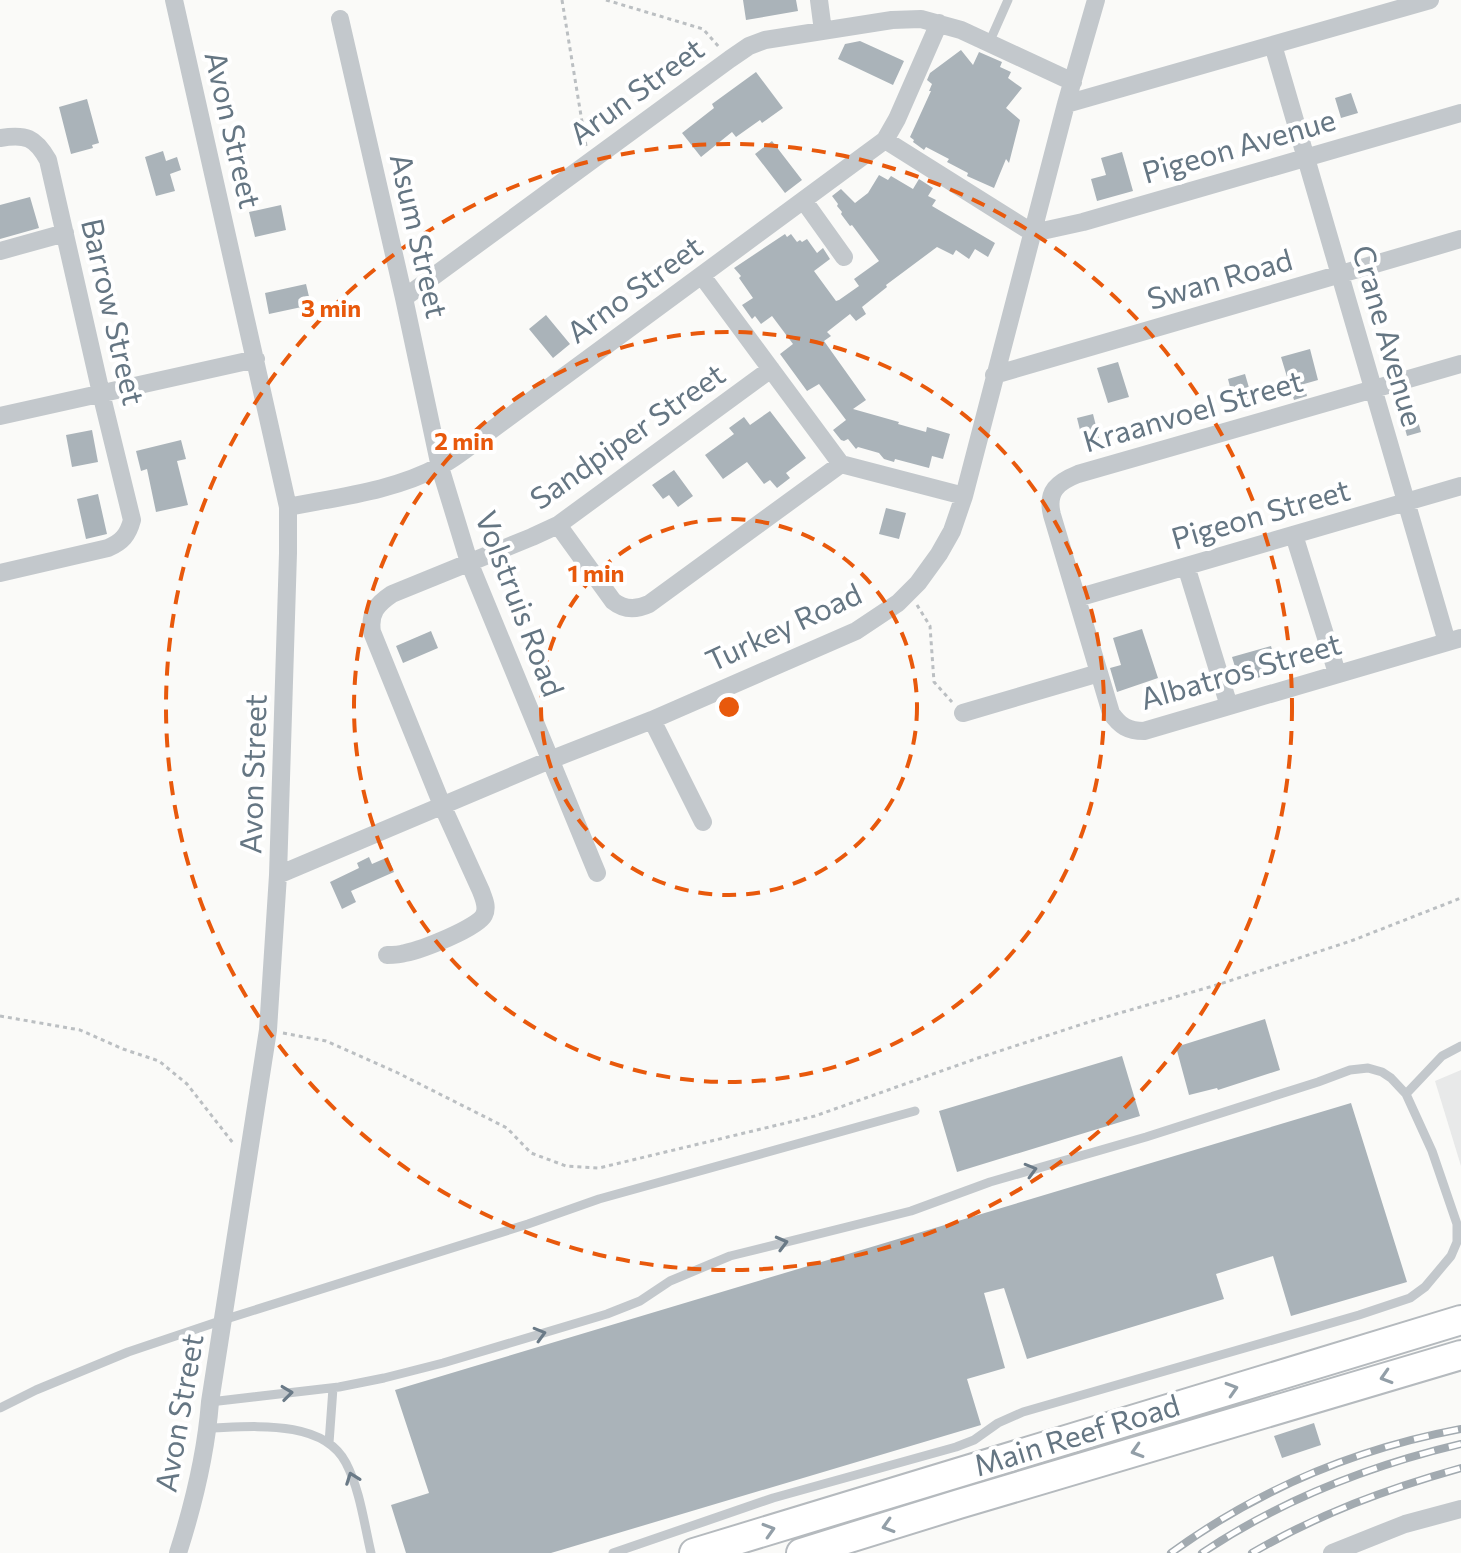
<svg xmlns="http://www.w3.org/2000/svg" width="1461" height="1553" viewBox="0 0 1461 1553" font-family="Commissioner,sans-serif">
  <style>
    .built { fill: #e8e9e9 }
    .building { fill: #aab3b9 }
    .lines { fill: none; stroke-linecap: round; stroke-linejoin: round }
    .primary-casing { stroke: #b5babe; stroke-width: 32 }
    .path { stroke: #bbbfc2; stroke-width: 3; stroke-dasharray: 4 4; stroke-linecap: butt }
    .lane { stroke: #c3c8cc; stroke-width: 9 }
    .street { stroke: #c3c8cc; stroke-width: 18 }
    .primary { stroke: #fff; stroke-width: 28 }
    .rail-casing { stroke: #a2aab0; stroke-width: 8 }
    .rail { stroke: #fff; stroke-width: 5; stroke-dasharray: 15; stroke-linecap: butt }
    .oneway { stroke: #6a7a87 }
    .oneway2 { stroke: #939fa8 }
    .ring { fill: none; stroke: #e8590c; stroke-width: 4; stroke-dasharray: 14 10 }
    .labels { text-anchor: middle; stroke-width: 8; stroke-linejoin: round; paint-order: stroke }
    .street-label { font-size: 30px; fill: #657683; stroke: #fff }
    .centre { fill: #e8590c; stroke: #fff; stroke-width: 4 }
    .ring-label { font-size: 24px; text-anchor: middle; font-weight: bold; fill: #e8590c; stroke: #fff; stroke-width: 8; stroke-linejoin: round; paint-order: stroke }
  </style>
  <rect width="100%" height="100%" fill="#fafaf8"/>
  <path class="built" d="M 1461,1070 L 1461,1166 L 1435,1081 Z"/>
  <path class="building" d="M 743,0 L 796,0 L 798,11 L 746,20 Z
    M 860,41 L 904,61 L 893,85 L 838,59 L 845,44 Z
    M 961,50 L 973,65 L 979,52 L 1002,62 L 1000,67 L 1011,72 L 1008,78 L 1022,88 L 1006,108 L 1020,120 L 1009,163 L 1006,159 L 994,188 L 967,176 L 968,173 L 947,162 L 949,159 L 926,147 L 924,150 L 913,142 L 914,140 L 910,137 L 931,91 L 929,91 L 932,84 L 927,80 L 930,73 Z
    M 756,72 L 783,108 L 762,123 L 760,120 L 736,137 L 732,132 L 701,157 L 682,133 L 714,108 L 712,104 Z
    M 1351,93 L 1358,113 L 1341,118 L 1335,98 Z
    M 87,99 L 99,143 L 92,145 L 93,148 L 71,154 L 59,107 Z
    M 772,141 L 802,180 L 785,193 L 755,154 Z
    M 163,151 L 166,161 L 177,157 L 181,170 L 170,174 L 175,191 L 156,196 L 145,157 Z
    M 1122,152 L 1133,191 L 1097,201 L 1091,179 L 1106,175 L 1101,158 Z
    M 879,175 L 888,180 L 891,176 L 913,189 L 919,179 L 933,188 L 928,196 L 936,200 L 932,206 L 995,243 L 988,257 L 975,249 L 969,259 L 956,250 L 953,255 L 937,247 L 886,285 L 887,287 L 862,307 L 866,314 L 856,321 L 850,314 L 827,332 L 831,336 L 824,341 L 866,400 L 853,409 L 899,422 L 898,424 L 926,432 L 927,427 L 950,434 L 943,459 L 932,456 L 929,468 L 895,459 L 894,462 L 884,459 L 879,453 L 858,447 L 856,449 L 848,439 L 844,441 L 841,440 L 833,430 L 846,420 L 819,384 L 807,391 L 780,354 L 793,344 L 772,316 L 761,324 L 755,316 L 752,319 L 742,305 L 753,298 L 739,278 L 741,276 L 734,268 L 785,234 L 787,237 L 791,234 L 797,242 L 800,240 L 802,242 L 807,239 L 817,253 L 823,248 L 830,259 L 814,271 L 836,301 L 839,300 L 859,286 L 854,279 L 879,261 L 852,225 L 850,226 L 841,214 L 842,212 L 837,206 L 838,204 L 832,196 L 841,189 L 855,203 L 868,193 Z
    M 30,197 L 39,228 L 0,239 L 0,205 Z
    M 281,205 L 286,230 L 255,237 L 249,212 Z
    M 306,284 L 311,305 L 269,314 L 265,293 Z
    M 546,315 L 570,344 L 553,358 L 529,329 Z
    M 1310,349 L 1318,380 L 1304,384 L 1307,396 L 1294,400 L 1281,357 Z
    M 1118,362 L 1129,397 L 1108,403 L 1097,368 Z
    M 1245,374 L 1252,398 L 1234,403 L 1228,379 Z
    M 1414,407 L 1421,432 L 1407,436 L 1400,411 Z
    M 770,411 L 806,458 L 786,473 L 790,478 L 777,488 L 770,480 L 764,484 L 747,462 L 723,479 L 705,455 L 734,434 L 729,428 L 744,417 L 750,425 Z
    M 1093,414 L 1099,438 L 1083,442 L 1077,418 Z
    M 92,430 L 98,462 L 72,467 L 66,435 Z
    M 181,440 L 186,459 L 177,461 L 188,505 L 156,512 L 147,469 L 141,471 L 136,451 Z
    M 674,470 L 693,496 L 678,507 L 669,495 L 663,499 L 652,485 Z
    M 98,494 L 107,534 L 86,539 L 77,499 Z
    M 886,508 L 906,513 L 899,539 L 879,534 Z
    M 1142,629 L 1158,678 L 1117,692 L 1110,668 L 1121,665 L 1113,638 Z
    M 431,631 L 438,648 L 403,663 L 396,646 Z
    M 1271,646 L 1278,672 L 1240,683 L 1232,657 Z
    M 369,857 L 372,864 L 388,857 L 394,872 L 351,891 L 356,902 L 342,909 L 330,882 L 359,868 L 357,863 Z
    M 1265,1019 L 1280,1070 L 1218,1090 L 1217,1088 L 1189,1095 L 1176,1047 Z
    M 1122,1056 L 1140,1116 L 957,1172 L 939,1111 Z
    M 1351,1103 L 1407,1282 L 1291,1316 L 1273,1256 L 1216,1274 L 1224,1299 L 1027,1359 L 1004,1288 L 984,1293 L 1005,1368 L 967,1379 L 981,1425 L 551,1553 L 406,1553 L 391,1505 L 429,1493 L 395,1390 Z
    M 1314,1423 L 1321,1445 L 1282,1458 L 1274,1436 Z"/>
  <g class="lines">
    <defs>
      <path id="primary" d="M 694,1553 L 1461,1320
        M 801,1553 L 959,1504 L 1461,1355"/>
    </defs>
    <use href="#primary" class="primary-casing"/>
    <path class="path" d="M 562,0 L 586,146
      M 606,0 L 703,29 L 719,47
      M 917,605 L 930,626 L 934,682 L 952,702
      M 0,1016 L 80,1030 L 123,1049 L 159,1061 L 187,1084 L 233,1143
      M 283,1033 L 326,1041 L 398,1073 L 507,1128 L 531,1153 L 566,1166 L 599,1168 L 815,1116 L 978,1058 L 1092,1021 L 1220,984 L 1351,941 L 1461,898"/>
    <path class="lane" d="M 989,43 L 1008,0
      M 1406,1094 L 1442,1056 L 1461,1046
      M 210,1402 L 339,1387 L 384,1378 L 443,1363 L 607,1314 L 640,1301 L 670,1281 L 730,1256 L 911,1211 L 990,1182 L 1146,1137 L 1318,1082 L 1350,1070 L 1368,1068 L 1382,1072 L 1391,1078 L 1406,1094 L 1432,1151 L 1457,1224 L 1457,1242 L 1451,1256 L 1425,1287 L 1410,1298 L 1359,1315 L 1023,1412 L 998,1423 L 974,1440 L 956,1447 L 773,1498 L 613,1553
      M 0,1408 L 36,1390 L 128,1352 L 223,1320 L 528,1224 L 599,1199 L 915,1111
      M 208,1428 C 250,1427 323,1418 346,1463 C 360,1490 364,1523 371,1553
      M 329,1443 L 333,1388"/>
    <path class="street" d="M 174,0 L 288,507 L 288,553 L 278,875 L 268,1030 L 210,1402 C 206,1454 194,1503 178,1553
      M 819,0 L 823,31
      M 340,19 L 404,298 L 440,467 L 469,562 L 597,873
      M 1273,45 L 1447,642
      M 1066,104 L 1430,0
      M 0,138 C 26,134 35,137 48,160 L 101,393 L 132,520 C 128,535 122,542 108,548 L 0,573
      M 885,140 L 1033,233
      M 804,201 L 844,257
      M 1033,233 L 1083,222 L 1461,113
      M 0,251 L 65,233
      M 702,276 L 841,464 L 964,496
      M 404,298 L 730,59 L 749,46 L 765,40 L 892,20 L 921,19 L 961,30 L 1073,82
      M 1461,364 L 1078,474 C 1058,482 1046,491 1052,515 L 1111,713 C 1120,726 1128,731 1144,731 L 1461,638
      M 994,375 L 1461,239
      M 0,416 L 256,359
      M 288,507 C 338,497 394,491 440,466 C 456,458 471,445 486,434 L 885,140 L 897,119 L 939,23
      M 558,525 L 613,601 C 624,610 636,610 649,604 L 841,464
      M 1294,535 L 1337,673
      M 1186,566 L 1229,706
      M 1077,598 L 1461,486
      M 963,713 L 1099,673
      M 652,720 L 703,822
      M 278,875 L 550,760 L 652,720 L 856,631 L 898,603 L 918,583 L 939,554 L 952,531 L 964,496 L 1066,104 L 1096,0
      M 387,955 C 393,955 399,955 405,953 C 421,950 478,928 484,915 C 488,907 484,899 481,891 L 442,805 L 372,632 C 369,613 377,604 392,594 L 532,537 L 558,525 L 771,369
      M 1332,1553 L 1405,1524 L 1461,1509"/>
    <use href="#primary" class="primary"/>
    <defs>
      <path id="rail" d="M 1171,1553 C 1259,1489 1354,1449 1461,1429
        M 1202,1553 C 1281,1500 1368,1466 1461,1444
        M 1252,1553 C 1319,1514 1386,1489 1461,1468"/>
    </defs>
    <use href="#rail" class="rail-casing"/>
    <use href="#rail" class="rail"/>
  </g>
  <defs><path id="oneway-chevron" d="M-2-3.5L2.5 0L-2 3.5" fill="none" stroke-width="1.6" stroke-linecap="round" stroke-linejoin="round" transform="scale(2)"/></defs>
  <g class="oneway">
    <use href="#oneway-chevron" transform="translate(1031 1170) rotate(-16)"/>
    <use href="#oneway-chevron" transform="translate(782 1243) rotate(-15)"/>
    <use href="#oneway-chevron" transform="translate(540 1334) rotate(-16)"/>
    <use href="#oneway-chevron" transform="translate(287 1393) rotate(-7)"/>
    <use href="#oneway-chevron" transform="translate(352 1478) rotate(-110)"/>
  </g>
  <g class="oneway2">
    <use href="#oneway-chevron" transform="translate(1386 1377) rotate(163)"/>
    <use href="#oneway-chevron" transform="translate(1232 1389) rotate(-17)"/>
    <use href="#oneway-chevron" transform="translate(1137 1451) rotate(163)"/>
    <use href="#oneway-chevron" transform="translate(888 1526) rotate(163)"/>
    <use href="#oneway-chevron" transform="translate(769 1530) rotate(-17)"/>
  </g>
  <g class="ring">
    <circle cx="729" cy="707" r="188"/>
    <circle cx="729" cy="707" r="375"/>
    <circle cx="729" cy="707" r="563"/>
  </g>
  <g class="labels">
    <g class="street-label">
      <text transform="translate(637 92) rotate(-36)" y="10">Arun Street</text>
      <text transform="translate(232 130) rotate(77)" y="10">Avon Street</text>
      <text transform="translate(1239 147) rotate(-16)" y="10">Pigeon Avenue</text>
      <text transform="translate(418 236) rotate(77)" y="10">Asum Street</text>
      <text transform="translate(1220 280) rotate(-16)" y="10">Swan Road</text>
      <text transform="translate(635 290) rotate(-36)" y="10">Arno Street</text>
      <text transform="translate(112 312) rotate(77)" y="10">Barrow Street</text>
      <text transform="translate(1387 336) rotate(74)" y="10">Crane Avenue</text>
      <text transform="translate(1193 412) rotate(-16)" y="10">Kraanvoel Street</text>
      <text transform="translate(628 437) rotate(-35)" y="10">Sandpiper Street</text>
      <text transform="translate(1261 515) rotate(-16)" y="10">Pigeon Street</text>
      <text transform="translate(519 604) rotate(69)" y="10">Volstruis Road</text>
      <text transform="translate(784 628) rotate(-25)" y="10">Turkey Road</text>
      <text transform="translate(1241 672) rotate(-16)" y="10">Albatros Street</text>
      <text transform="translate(254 774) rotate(-88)" y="10">Avon Street</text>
      <text transform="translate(180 1413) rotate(-80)" y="10">Avon Street</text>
      <text transform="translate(1077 1436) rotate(-17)" y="10">Main Reef Road</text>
    </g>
  </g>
  <circle cx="729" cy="707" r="12" class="centre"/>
  <g class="ring-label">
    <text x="331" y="317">3 min</text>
    <text x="464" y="450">2 min</text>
    <text x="596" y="582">1 min</text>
  </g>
</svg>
